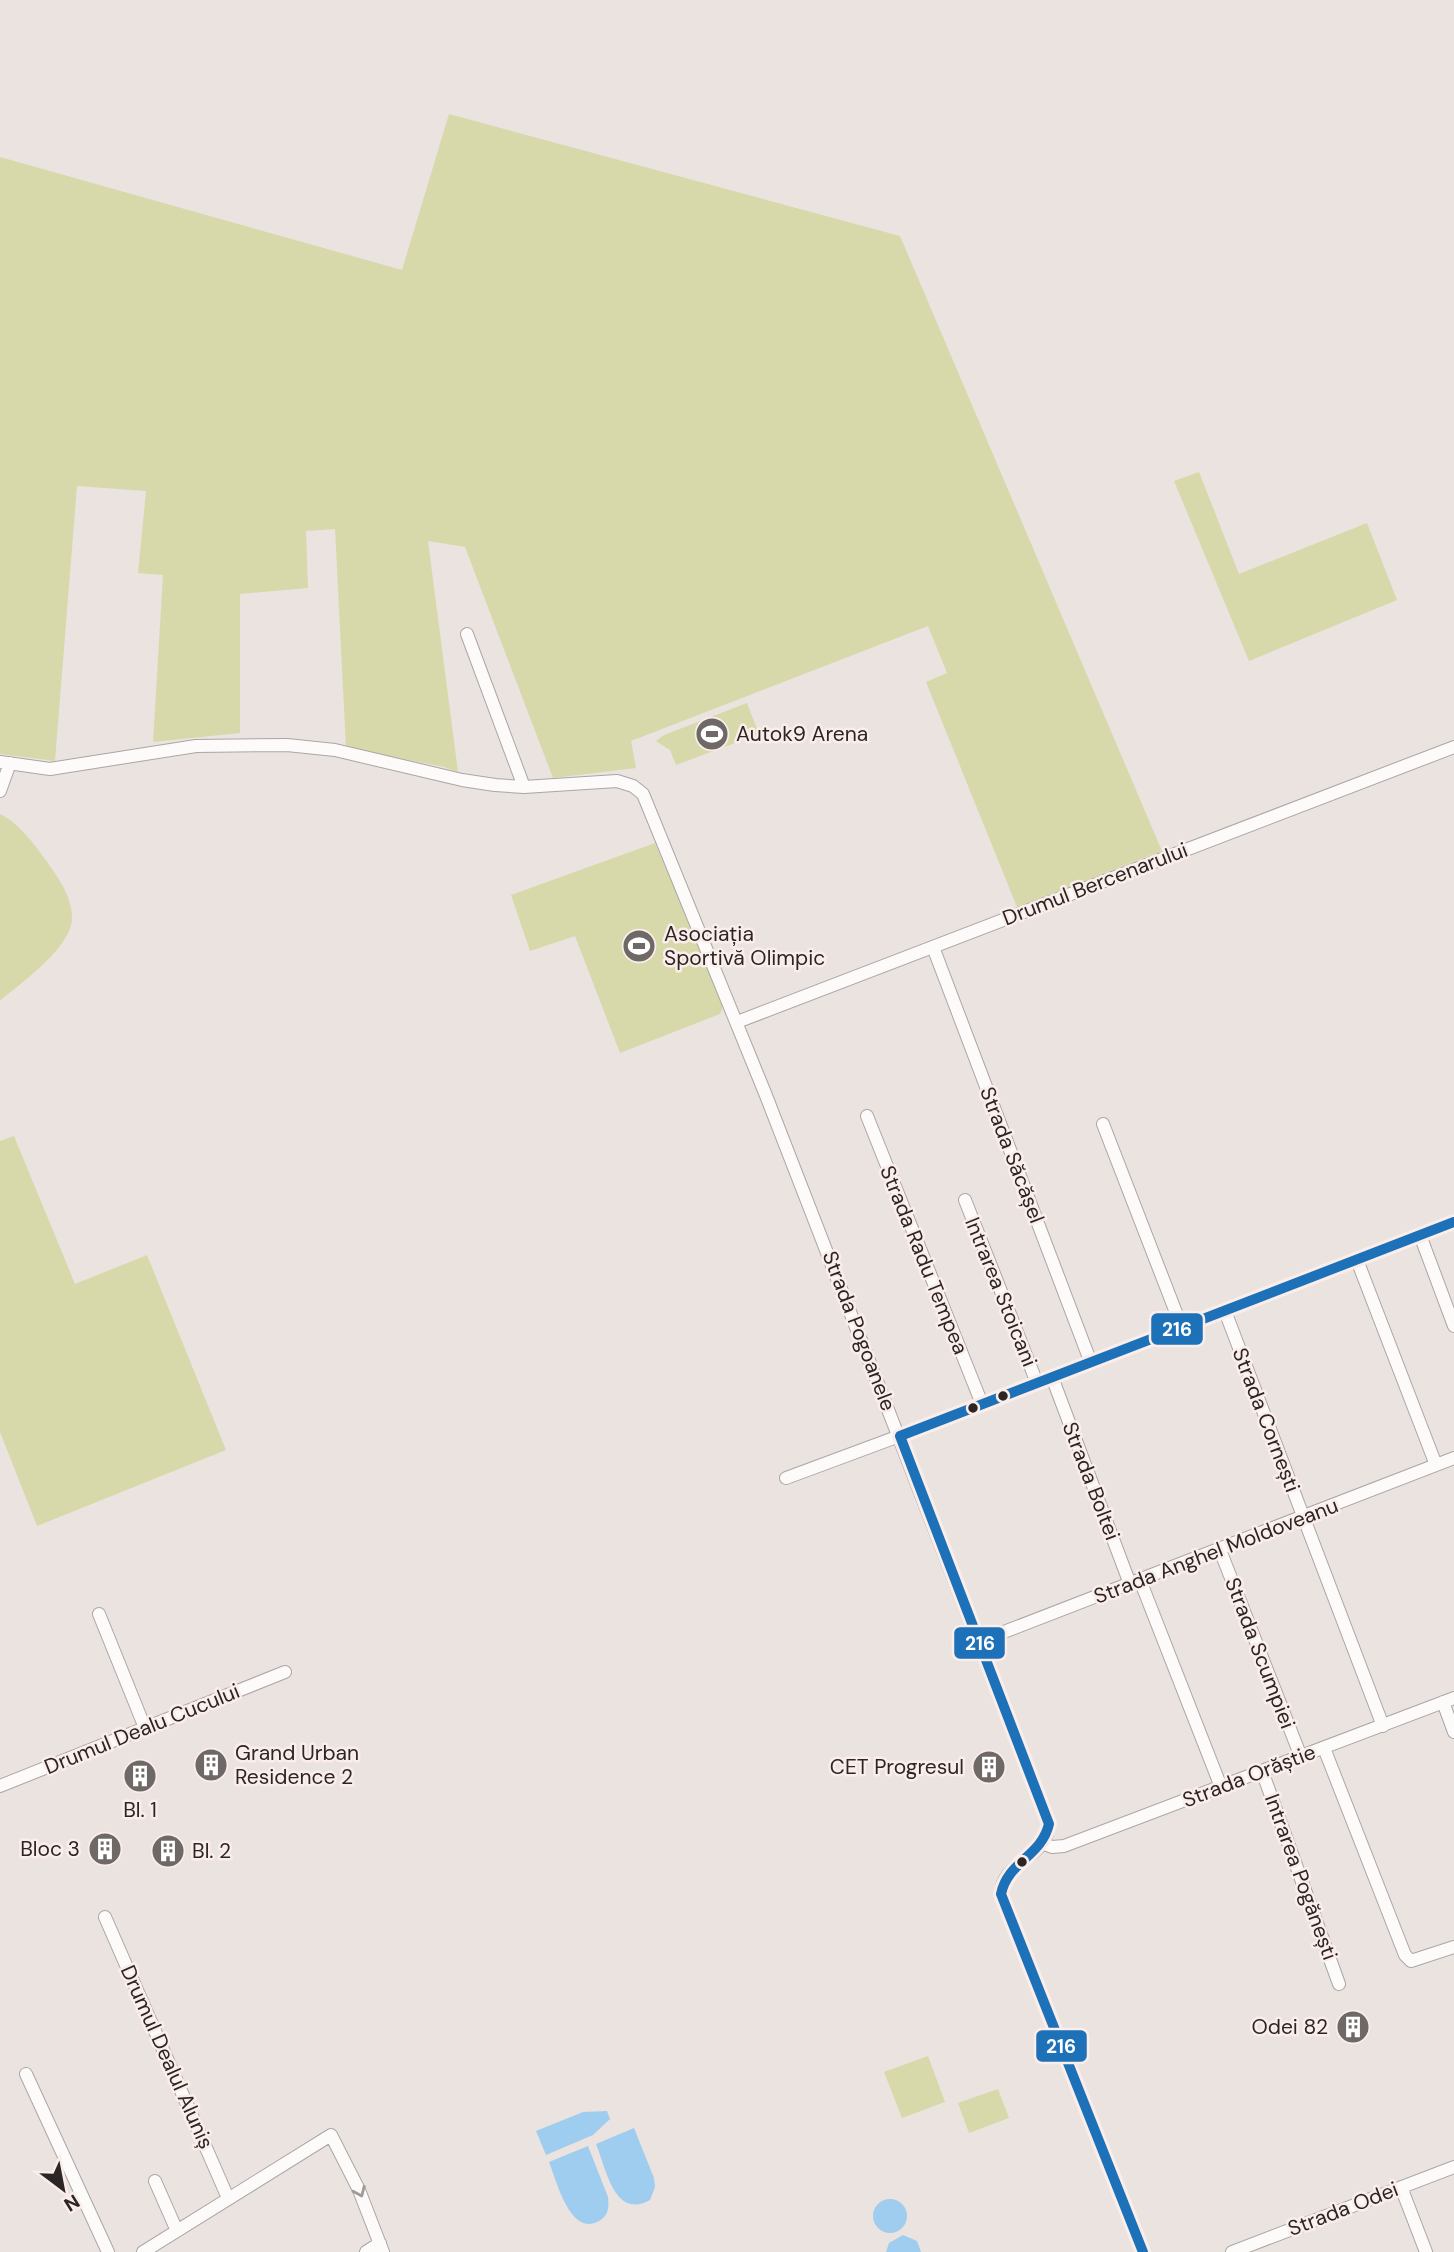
<svg xmlns="http://www.w3.org/2000/svg" width="1454" height="2252" viewBox="0 0 1454 2252" font-family="'DM Sans',sans-serif">
  <style>
    .green { fill: #d7d9ab }
    .water { fill: #9fcdef }
    .lines { fill: none; stroke-linecap: round; stroke-linejoin: round }
    .minor-casing { stroke: #aba6a4; stroke-width: 14 }
    .minor { stroke: #fcfbfa; stroke-width: 12 }
    .bus-1-casing { stroke: #fbeeea; stroke-width: 16 }
    .bus-1 { stroke: #1d71b8; stroke-width: 10 }
    .oneway { stroke: #9e9b9a }
    .bus-dot { fill: #2b2625; stroke: #fbeeea; stroke-width: 2.5 }
    .labels { text-anchor: middle; stroke-width: 5; stroke-linejoin: round; paint-order: stroke }
    .poi-label { font-size: 21px; fill: #2b2625; stroke: #fbeeea; text-anchor: start }
    .street-label { font-size: 21px; fill: #2b2625; stroke: #fbeeea }
    .line-badge { stroke: #fbeeea; stroke-width: 2.5 }
    .badge-label { font-size: 19px; text-anchor: middle; font-weight: bold; fill: #fff }
  </style>
  <rect width="100%" height="100%" fill="#eae3e0"/>
  <path class="green" d="M 449,114 L 900,236 L 1162,851 L 1017,907 L 926,682 L 947,673 L 928,626 L 631,741 L 636,768 L 553,778 L 465,547 L 428,541 L 458,772 L 444,767 L 346,748 L 335,529 L 306,531 L 308,588 L 240,594 L 240,733 L 153,742 L 163,575 L 138,573 L 146,491 L 77,486 L 55,761 L 0,754 L 0,157 L 402,270 Z
    M 1199,472 L 1239,574 L 1367,523 L 1397,600 L 1249,661 L 1174,481 Z
    M 747,703 L 759,734 L 676,765 L 670,750 L 656,741 L 664,735 Z
    M 0,814 C 19,823 33,843 45,859 C 57,876 72,896 72,917 C 73,947 21,983 0,1001 Z
    M 655,843 L 724,1004 L 720,1014 L 620,1053 L 575,936 L 530,951 L 511,895 Z
    M 14,1136 L 75,1284 L 147,1255 L 226,1450 L 37,1526 L 0,1432 L 0,1141 Z
    M 928,2056 L 945,2102 L 902,2118 L 884,2072 Z
    M 998,2089 L 1009,2118 L 969,2133 L 958,2103 Z"/>
  <path class="water" d="M 607,2111 L 610,2119 L 593,2135 L 546,2155 L 536,2131 L 583,2112 Z
    M 634,2128 L 654,2178 L 655,2187 L 650,2200 C 614,2220 606,2168 596,2144 Z
    M 588,2146 L 608,2197 C 609,2206 609,2216 599,2221 C 570,2237 557,2182 549,2162 Z
    M873 2216a17 17 0 1 1 34 0a17 17 0 1 1-34 0Z
    M 903,2235 L 917,2241 L 921,2252 L 886,2252 L 889,2243 Z"/>
  <g class="lines">
    <defs>
      <path id="minor" d="M 467,634 L 524,787
        M 0,762 L 50,769 L 196,746 L 287,745 L 335,750 L 462,780 L 495,785 L 524,787 L 617,781 L 633,786 L 643,794 L 765,1093 L 1049,1824 C 1046,1860 1003,1859 1001,1894 L 1143,2252
        M 0,791 L 10,763
        M 933,947 L 1091,1363
        M 737,1022 L 1454,747
        M 867,1116 L 982,1404
        M 1103,1124 L 1182,1328
        M 965,1200 L 1037,1383
        M 1420,1235 L 1454,1326
        M 1357,1260 L 1436,1465
        M 1225,1311 L 1383,1726
        M 1052,1377 L 1130,1584
        M 786,1478 L 918,1429 L 1454,1222
        M 1220,1550 L 1301,1757
        M 1140,1580 L 1221,1787
        M 99,1614 L 145,1728
        M 978,1642 L 1454,1458
        M 1443,1702 L 1454,1732
        M 1324,1748 L 1405,1955 L 1411,1961 L 1454,1947
        M 1262,1771 L 1339,1984
        M 0,1786 L 285,1672
        M 1044,1844 L 1052,1847 L 1064,1846 L 1454,1698
        M 105,1917 L 228,2198
        M 26,2074 L 108,2252
        M 155,2181 L 177,2231
        M 1401,2187 L 1426,2252
        M 143,2252 L 331,2135 L 359,2190 L 383,2252
        M 366,2252 L 380,2243
        M 1232,2252 L 1454,2167"/>
    </defs>
    <use href="#minor" class="minor-casing"/>
    <use href="#minor" class="minor"/>
    <defs>
      <path id="bus-1" d="M 900,1436 L 1049,1824 C 1041,1857 1008,1861 1001,1894 L 1143,2252
        M 900,1436 L 1454,1222"/>
    </defs>
    <use href="#bus-1" class="bus-1-casing"/>
    <use href="#bus-1" class="bus-1"/>
  </g>
  <defs><path id="oneway-chevron" d="M-2-3.5L2.5 0L-2 3.5" fill="none" stroke-width="1.6" stroke-linecap="round" stroke-linejoin="round" transform="scale(1.75)"/></defs>
  <use class="oneway" href="#oneway-chevron" transform="translate(360 2192) rotate(66)"/>
  <defs>
    <symbol id="stadium-disc" viewBox="-11 -11 22 22"><circle r="9.5" fill="#6e6866" stroke="#fbeeea"/><path d="M0-5a6.5 5 0 1 0 0 10a6.5 5 0 1 0 0-10ZM-3.5-1.8h7v3.6h-7Z" fill="#fff"/></symbol>
    <symbol id="building-disc" viewBox="-11 -11 22 22"><circle r="9.5" fill="#6e6866" stroke="#fbeeea"/><path d="M-4-6H4V6H1V3H-1V6H-4ZM-2.5-4.3h1.7v1.8h-1.7ZM.8-4.3h1.7v1.8H.8ZM-2.5-1h1.7V.8h-1.7ZM.8-1h1.7V.8H.8Z" fill="#fff"/></symbol>
  </defs>
  <g fill-rule="evenodd">
    <use href="#stadium-disc" x="693" y="715" width="38" height="38"/>
    <use href="#stadium-disc" x="620" y="927" width="38" height="38"/>
    <use href="#building-disc" x="192" y="1746" width="38" height="38"/>
    <use href="#building-disc" x="970" y="1748" width="38" height="38"/>
    <use href="#building-disc" x="121" y="1757" width="38" height="38"/>
    <use href="#building-disc" x="86" y="1830" width="38" height="38"/>
    <use href="#building-disc" x="149" y="1832" width="38" height="38"/>
    <use href="#building-disc" x="1334" y="2008" width="38" height="38"/>
  </g>
  <g class="bus-dot">
    <circle cx="1003" cy="1396" r="6"/>
    <circle cx="973" cy="1408" r="6"/>
    <circle cx="1022" cy="1862" r="6"/>
  </g>
  <g class="labels">
    <g class="poi-label">
      <text x="736" y="741">Autok9 Arena</text>
      <text x="664" y="941">Asociația<tspan x="664" dy="24">Sportivă Olimpic</tspan></text>
      <text x="235" y="1760">Grand Urban<tspan x="235" dy="24">Residence 2</tspan></text>
      <text x="964" y="1774" text-anchor="end">CET Progresul</text>
      <text x="140" y="1817" text-anchor="middle">Bl. 1</text>
      <text x="80" y="1856" text-anchor="end">Bloc 3</text>
      <text x="192" y="1858">Bl. 2</text>
      <text x="1328" y="2034" text-anchor="end">Odei 82</text>
    </g>
    <g class="street-label">
      <text transform="translate(1095 884) rotate(-21)" y="7">Drumul Bercenarului</text>
      <text transform="translate(1012 1155) rotate(69)" y="7">Strada Săcășel</text>
      <text transform="translate(924 1260) rotate(68)" y="7">Strada Radu Tempea</text>
      <text transform="translate(1001 1292) rotate(68)" y="7">Intrarea Stoicani</text>
      <text transform="translate(859 1331) rotate(69)" y="7">Strada Pogoanele</text>
      <text transform="translate(1266 1420) rotate(69)" y="7">Strada Cornești</text>
      <text transform="translate(1091 1481) rotate(69)" y="7">Strada Boltei</text>
      <text transform="translate(1216 1551) rotate(-21)" y="7">Strada Anghel Moldoveanu</text>
      <text transform="translate(1260 1653) rotate(69)" y="7">Strada Scumpiei</text>
      <text transform="translate(142 1729) rotate(-22)" y="7">Drumul Dealu Cucului</text>
      <text transform="translate(1249 1776) rotate(-21)" y="7">Strada Orăștie</text>
      <text transform="translate(1301 1877) rotate(70)" y="7">Intrarea Pogănești</text>
      <text transform="translate(167 2057) rotate(66)" y="7">Drumul Dealul Aluniș</text>
      <text transform="translate(1343 2209) rotate(-21)" y="7">Strada Odei</text>
    </g>
  </g>
  <g class="line-badge">
    <rect x="1150" y="1312" width="54" height="34" rx="7" fill="#1d71b8"/>
    <rect x="953" y="1626" width="53" height="34" rx="7" fill="#1d71b8"/>
    <rect x="1035" y="2029" width="53" height="34" rx="7" fill="#1d71b8"/>
  </g>
  <g class="badge-label">
    <text x="1177" y="1336">216</text>
    <text x="980" y="1650">216</text>
    <text x="1061" y="2053">216</text>
  </g>
  <g transform="translate(63 2189) rotate(148)" stroke="#fbeeea" stroke-width="5" paint-order="stroke">
  <path d="M0-5L12 26L0 18L-12 26Z" fill="#2b2625"/>
  <text y="-10" font-size="19" font-weight="bold" text-anchor="middle" fill="#2b2625">N</text>
  </g>
</svg>
